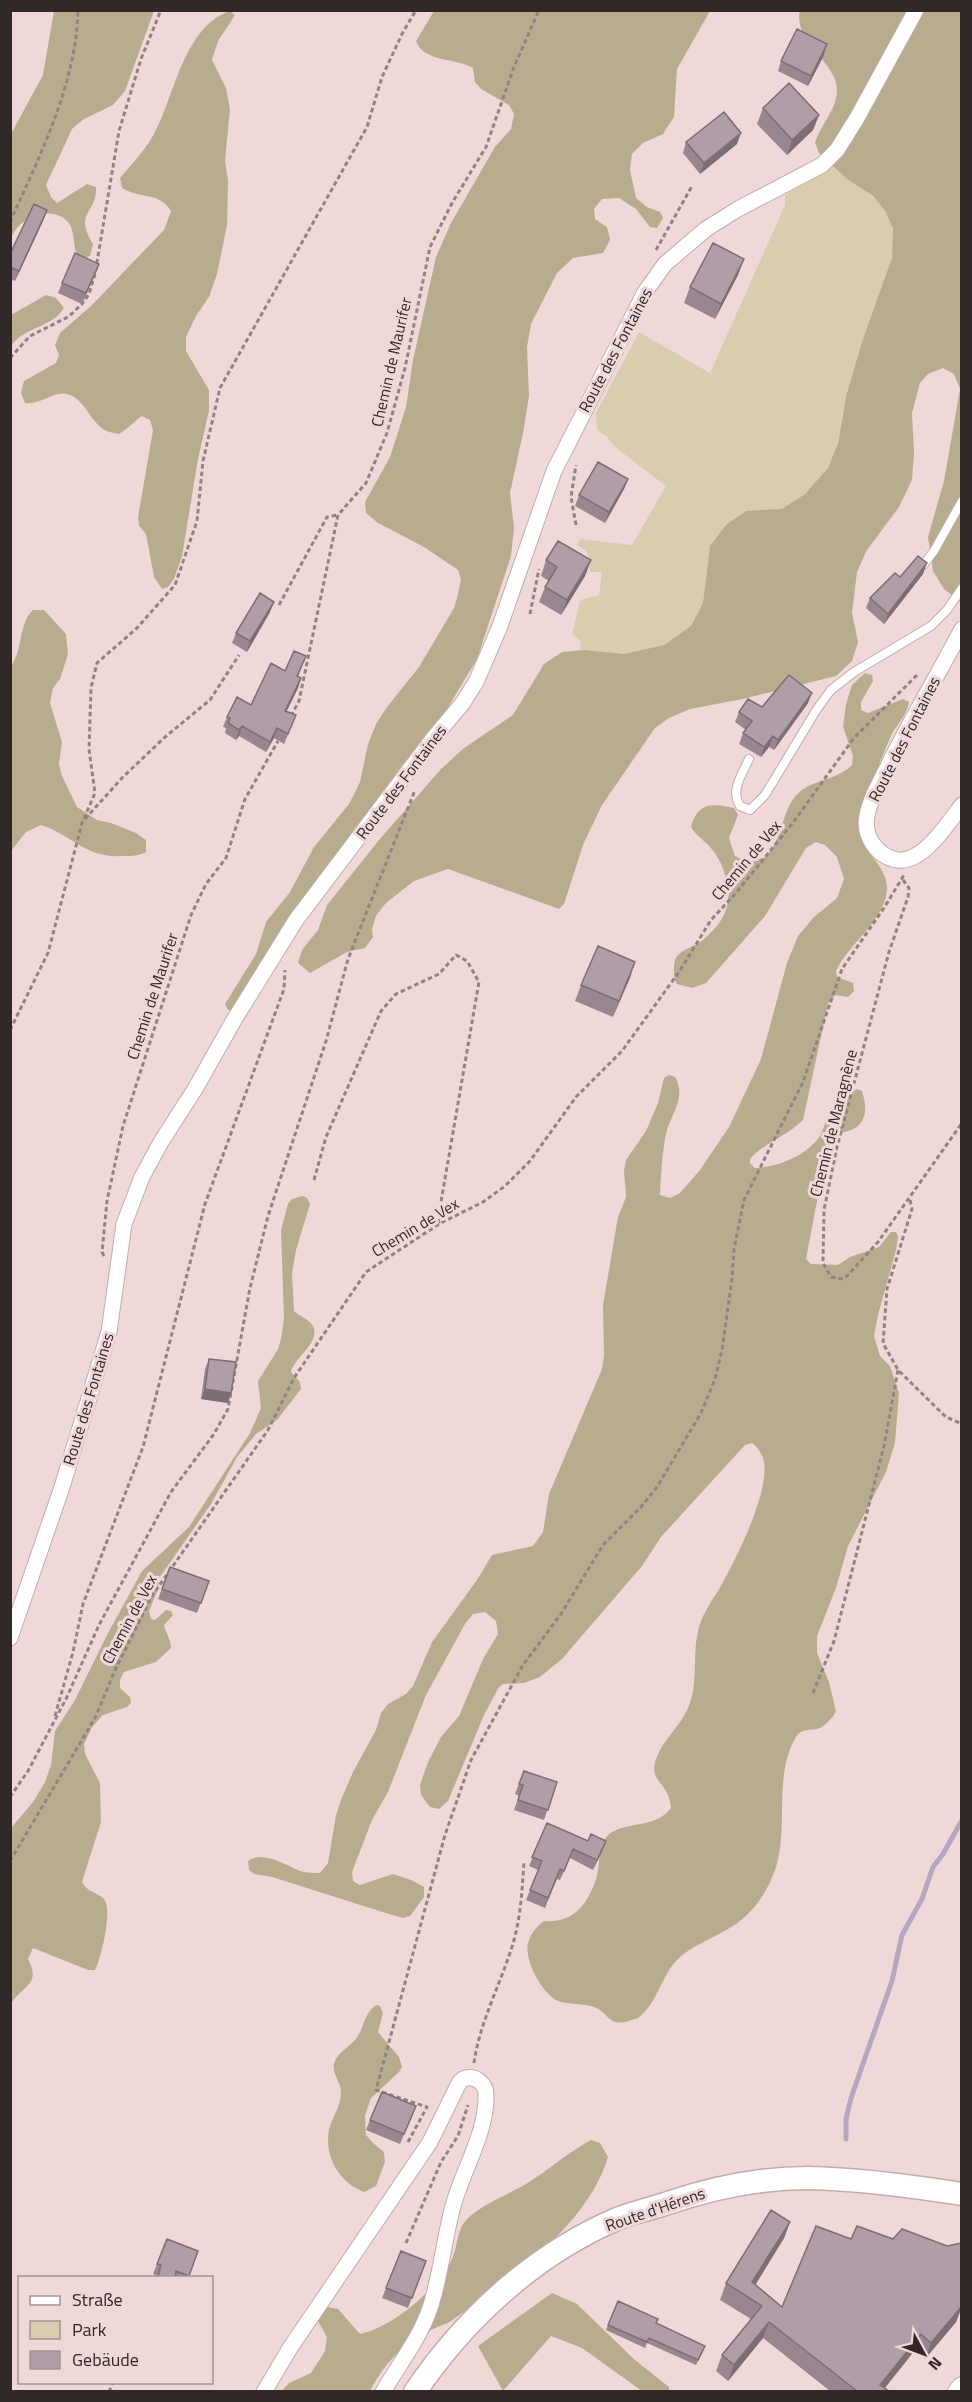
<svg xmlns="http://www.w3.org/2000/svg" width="972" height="2402" viewBox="0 0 972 2402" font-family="'Titillium Web',sans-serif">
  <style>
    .green { fill: #d9cdb0 }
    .forest { fill: #b8ac8f }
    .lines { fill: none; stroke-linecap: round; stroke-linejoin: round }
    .stream { stroke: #b6a6c1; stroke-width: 5 }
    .service-casing { stroke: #c3acab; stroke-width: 10 }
    .minor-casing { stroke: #c3acab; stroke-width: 17 }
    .tertiary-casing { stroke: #c3acab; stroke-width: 22 }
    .secondary-casing { stroke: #c3acab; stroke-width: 25 }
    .path { stroke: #938282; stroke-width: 3; stroke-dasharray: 4.5 3; stroke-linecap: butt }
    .service { stroke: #fff; stroke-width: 8 }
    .minor { stroke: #fff; stroke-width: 15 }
    .tertiary { stroke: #fff; stroke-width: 20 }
    .secondary { stroke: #fff; stroke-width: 22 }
    .wall { fill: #988790 }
    .shaded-wall { fill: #7c6e75 }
    .building { fill: #b19da7; stroke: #7c6e75; stroke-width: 1.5 }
    .labels { text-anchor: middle; stroke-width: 6; stroke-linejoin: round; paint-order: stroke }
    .street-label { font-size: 16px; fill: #312828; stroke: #f1d8d8 }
  </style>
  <rect width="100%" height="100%" fill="#f1d8d8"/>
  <path class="green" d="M 833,166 C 853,185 889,199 893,231 C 896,261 880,291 871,318 C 862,343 854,367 847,392 C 840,417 841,444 829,467 C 821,480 797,505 782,509 C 772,513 757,511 746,511 L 710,546 L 703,603 L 691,626 L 664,645 L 624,654 L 580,650 L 581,641 L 572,635 L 580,600 L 599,595 L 602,572 L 590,572 C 590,558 590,552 577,545 L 580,539 L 632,545 L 666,486 L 616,448 L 607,437 L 597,430 L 596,413 L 639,332 L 710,373 L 785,205 L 785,195 Z"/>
  <path class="forest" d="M 800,10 L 961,11 L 961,602 L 944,589 L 933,571 L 928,537 L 944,481 L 960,389 L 954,374 L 943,368 L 928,374 L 920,383 L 912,413 L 914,453 L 912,480 L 899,507 L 867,550 L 857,572 L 852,613 L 858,642 L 852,661 L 836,676 L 743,699 L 690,709 L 669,718 L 655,728 L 602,805 L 583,845 L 564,904 L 559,909 L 448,869 L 414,881 L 386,903 L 376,916 L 372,929 L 373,937 L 365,948 L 347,952 L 310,973 L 298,963 L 302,950 L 318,930 L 327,905 L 379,840 L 441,769 L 464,748 L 513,715 L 544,664 L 562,652 L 584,650 L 624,654 L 664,645 L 691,626 L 703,603 L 710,546 L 726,525 L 746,511 L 782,509 L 805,494 L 828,468 L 838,443 L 846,396 L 862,342 L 892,258 L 893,229 L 886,212 L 873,196 L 847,179 L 819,153 L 815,143 C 820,126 836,110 837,92 C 839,63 792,42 800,10 Z
    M 54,11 L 154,11 L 125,91 L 113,105 L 84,119 L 72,129 L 46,185 L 51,197 L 57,203 L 87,184 L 96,187 C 97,216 73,210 93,244 L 90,256 L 83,259 C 72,252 75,240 72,230 C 68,215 51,211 38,215 C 24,220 18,224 11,238 L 11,134 L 43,75 Z
    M 230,11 L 235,15 L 218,41 L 212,60 L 226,88 L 230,109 L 225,161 L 228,181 L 227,225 L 217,274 L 209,297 L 196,316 L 186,337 L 186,351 L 209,390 L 209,411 L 198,459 L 182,556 L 174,579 L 168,587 L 162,589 L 154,577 L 146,534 L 139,526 L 138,517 L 153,430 L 150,420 L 142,416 C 133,422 128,429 119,434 C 115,433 108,432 105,430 C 90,422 84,397 66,394 C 53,391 42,405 25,403 L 21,393 L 24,381 L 56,363 L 59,355 L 55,345 L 60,333 L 91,306 L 164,230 L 171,211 C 159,191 141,200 122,188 L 120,178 C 132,164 145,150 154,134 C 175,96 183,27 230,11 Z
    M 434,11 L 710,11 L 677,69 L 674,117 L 663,134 L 643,143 L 632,154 L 630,170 L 636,198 L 647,207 L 660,212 L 663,218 L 657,228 L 650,227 L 636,209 L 619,198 L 602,199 L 594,209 L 595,219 L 607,227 L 610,240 L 603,253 L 573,258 L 557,273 L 531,324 L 527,347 L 529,396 L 523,433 L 510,493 L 514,528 L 511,556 L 477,659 L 444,714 L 404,763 L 278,939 L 233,1010 L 228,1010 L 225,1004 L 256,954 L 266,922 L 290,892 L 314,847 L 349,804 L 360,782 L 368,744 L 376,724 L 387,707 L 419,667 L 454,608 L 458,594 L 461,579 L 458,570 L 424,547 L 378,523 L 366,513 L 365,502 L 390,457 L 406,407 L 413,360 L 436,257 L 451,223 L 495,147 L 511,129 L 514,114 L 509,105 L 481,89 L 475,82 L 473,68 C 456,58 423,62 416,41 Z
    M 46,295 L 56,298 L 64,308 C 53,327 24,327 11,346 L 11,315 Z
    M 33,610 L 44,610 L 66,634 L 68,654 L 60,679 L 53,688 L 50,703 L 62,742 L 59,764 L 62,776 L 77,807 L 97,820 L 111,823 L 136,833 L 146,840 L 146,852 C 139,856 132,856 123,856 C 84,858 74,836 41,825 L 26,832 L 11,851 L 11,666 C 23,650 18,624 33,610 Z
    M 865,673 L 872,675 L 873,681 L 861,702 L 861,710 L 868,713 L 903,699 L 909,702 C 907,716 895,726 890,738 C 880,762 870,787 862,811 C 850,848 890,863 887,891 C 883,923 849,943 836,971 L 837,977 L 853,983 L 854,991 L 848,997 L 835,995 L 828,1004 L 803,1120 C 787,1136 765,1142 750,1159 L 750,1163 L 755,1168 C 778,1167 806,1156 820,1136 C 824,1129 825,1120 829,1114 C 837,1104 847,1096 857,1089 L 862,1091 C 870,1116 863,1132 835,1133 L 829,1142 L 826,1172 L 818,1196 L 806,1259 L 811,1264 L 838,1265 L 850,1257 L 879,1247 L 891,1232 L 896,1232 L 898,1237 L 896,1250 L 878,1315 L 874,1336 L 880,1356 L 890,1366 L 899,1393 L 895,1443 L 886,1472 L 848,1546 L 836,1588 L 817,1636 L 817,1653 L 829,1682 L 836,1712 C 831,1719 827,1724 820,1728 C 811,1731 801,1728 796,1737 C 773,1776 789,1825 776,1867 C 767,1894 751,1917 726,1930 C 711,1939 692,1946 679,1958 C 661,1975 658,2003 638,2018 C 636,2019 631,2020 629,2021 C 607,2027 611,2014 594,2007 C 583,2003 569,2005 558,2001 C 542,1994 524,1960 528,1943 C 531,1933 536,1927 544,1921 C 573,1923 587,1906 596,1879 C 600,1867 598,1853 603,1842 C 615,1818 654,1832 671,1808 C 670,1804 670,1799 668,1795 C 663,1783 651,1778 655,1763 C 660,1742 680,1727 688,1708 C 699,1683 692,1657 698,1631 C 702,1612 714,1599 723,1582 C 738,1555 769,1492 764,1462 C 763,1455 758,1448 752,1443 L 745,1445 L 661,1537 L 642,1566 L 562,1659 L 540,1677 L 524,1683 L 503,1684 L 499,1687 L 484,1715 L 448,1801 L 439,1809 L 430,1807 L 421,1795 L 420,1785 L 428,1762 L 441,1737 L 459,1716 L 483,1659 L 498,1634 L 496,1621 L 485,1612 L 473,1614 L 465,1624 L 426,1695 L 388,1792 L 372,1820 L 352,1872 L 353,1881 L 360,1885 L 393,1874 L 411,1880 L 424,1887 L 424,1897 L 410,1916 L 403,1918 L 389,1914 L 272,1877 L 254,1874 L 249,1870 L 248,1861 C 263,1850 285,1865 300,1871 C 306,1873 314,1873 320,1873 L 328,1863 L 336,1815 L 341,1800 L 353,1772 L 376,1730 L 381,1713 L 388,1704 L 406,1694 L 413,1686 L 432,1642 L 477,1580 L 492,1555 L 533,1546 L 543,1532 L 549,1494 L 602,1369 L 604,1356 L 603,1305 L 618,1217 L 626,1197 L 624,1170 L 626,1160 L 646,1131 L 658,1103 L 664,1078 L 669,1075 L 675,1077 C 687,1098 671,1113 666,1134 C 662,1154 661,1175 660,1195 L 670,1198 L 680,1193 L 700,1170 L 729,1127 L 761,1059 L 787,963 L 798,936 L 814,917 L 837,898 L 844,879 L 837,857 L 825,845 L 816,842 L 806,848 L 765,916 L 706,983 L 692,988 L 677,984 C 673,977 674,973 674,966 C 675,949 692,949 703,940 C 725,921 734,903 725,875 C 722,863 715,851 706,843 C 700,837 696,835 691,827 C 698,802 711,803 734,808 L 738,815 L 729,838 L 735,856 L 743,860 L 764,858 C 785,840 780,806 802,790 C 818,779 838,779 852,765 L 853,756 L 843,727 L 846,704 L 852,685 Z
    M 302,1196 L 307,1198 L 310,1204 L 296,1250 L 292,1273 L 294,1311 C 299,1316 309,1319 313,1326 C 321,1342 294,1358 291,1372 L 300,1382 L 301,1389 L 277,1420 L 256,1434 L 237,1457 L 211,1504 L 160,1577 L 157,1592 L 149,1611 L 151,1619 L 155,1620 L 166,1610 L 171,1611 L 173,1615 L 164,1625 C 166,1634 171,1639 171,1648 L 156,1662 L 124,1672 L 120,1680 L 120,1688 L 130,1697 L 131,1703 L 127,1707 L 103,1715 L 92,1727 L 84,1744 L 85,1754 L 100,1783 L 101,1822 L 82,1882 C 87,1892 97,1892 104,1899 C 113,1909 101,1959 95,1970 L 88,1970 L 33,1948 L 28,1959 C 42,1985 22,1985 11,2004 L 11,1828 L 33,1802 L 45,1782 L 51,1765 L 55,1731 L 75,1700 L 107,1635 L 142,1571 L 189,1527 L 250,1433 L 261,1408 L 258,1381 L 278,1349 L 281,1339 L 284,1319 L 281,1230 L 288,1204 L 292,1199 Z
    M 376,2005 L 380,2006 L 383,2013 L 378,2032 L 399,2057 L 402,2067 L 399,2072 L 371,2098 L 365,2115 L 366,2135 L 373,2143 L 384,2152 L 385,2162 L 376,2186 L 364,2192 C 339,2183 324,2156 329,2130 C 332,2117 342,2105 341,2090 C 340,2082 332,2073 334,2064 C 337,2052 352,2046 358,2036 C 364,2026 365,2012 376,2005 Z
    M 591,2140 L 600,2143 L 608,2157 C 588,2226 505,2283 448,2323 C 411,2336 388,2357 370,2391 L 281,2392 L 289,2383 L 311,2373 L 325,2351 L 327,2337 L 318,2321 L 320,2314 L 328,2307 L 338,2309 L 360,2334 C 393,2327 435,2291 451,2261 C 458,2248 456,2230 467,2219 C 481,2205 509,2194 526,2184 C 549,2170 568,2152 591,2140 Z
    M 552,2293 L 577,2304 L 635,2360 L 669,2387 L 669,2391 L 642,2391 L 582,2348 L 551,2336 L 503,2391 L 478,2346 Z"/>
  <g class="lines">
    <path class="stream" d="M 846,2139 L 846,2119 L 851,2098 L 892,1981 L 902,1935 L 922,1899 L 933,1867 L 943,1854 L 962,1820"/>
    <defs>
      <path id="service" d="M 923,565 L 934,551 L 962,501
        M 749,759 C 742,774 730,791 740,806 L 750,810 L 765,795 L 817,709 L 831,690 L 854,672 L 931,626 L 947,610 L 962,588"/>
      <path id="minor" d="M 962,629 C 939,673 913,716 890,762 C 882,779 870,798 867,816 C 863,836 877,857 898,860 C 923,863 948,823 962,805
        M 10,1638 L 62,1487 L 109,1332 L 124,1224 L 142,1177 L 161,1142 L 195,1089 L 234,1020 L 296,920 L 435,736 L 462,704 L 476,682 L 500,626 L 554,471 L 645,292 L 665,264 L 706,229 L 738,209 L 822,165 L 837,150 L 857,118 L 916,10
        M 264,2392 L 290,2348 L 430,2142 L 459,2083 L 463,2079 C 475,2074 487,2084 486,2097 C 486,2134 463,2170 453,2206 C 444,2239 441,2275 430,2308 C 420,2338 399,2364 383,2392"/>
      <path id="tertiary" d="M 958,2392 L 962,2387"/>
      <path id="secondary" d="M 415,2392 C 465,2318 535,2254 617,2219 C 632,2213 649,2209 665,2204 C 711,2188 759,2178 808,2178 C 859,2179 911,2186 962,2194"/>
    </defs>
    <use href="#service" class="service-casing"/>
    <use href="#minor" class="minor-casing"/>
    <use href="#tertiary" class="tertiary-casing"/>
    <use href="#secondary" class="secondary-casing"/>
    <path class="path" d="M 10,222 C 40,155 76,85 78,10
      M 656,250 L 692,186
      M 10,358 L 30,336 L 68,317 L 82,304 L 89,294 L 95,274 L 119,131 L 141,59 L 161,10
      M 576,525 L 571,497 L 576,465
      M 279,605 L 327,517 L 338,515
      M 530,614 L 539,569
      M 291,716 L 299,701 L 338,515 L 366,483 L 387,433 L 405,368 L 430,247 L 452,203 L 486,147 L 514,67 L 539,10
      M 85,819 L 122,778 L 165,737 L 210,700 L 239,655
      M 903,880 L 909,888 L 908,897 L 889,952 L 837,1147 L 824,1210 L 823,1263 L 831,1277 L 843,1279 L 847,1276 L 878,1242 L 962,1123
      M 10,1030 L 48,953 L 82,823 L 95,793 L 89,749 L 91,688 L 97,663 L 137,628 L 175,585 L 197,521 L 203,461 L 220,388 L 367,127 L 382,77 L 402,34 L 416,10
      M 314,1180 L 326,1137 L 381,1011 L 396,994 L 439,974 L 456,955 L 467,961 L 479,982 L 438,1219 L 439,1224
      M 910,1200 L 912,1209 L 887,1289 L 883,1343 L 898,1370 L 946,1417 L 962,1424
      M 104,1256 L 102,1252 L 107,1201 L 123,1126 L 191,915 L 206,884 L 226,858 L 245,799 L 278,741
      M 813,1693 L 834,1641 L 884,1446 L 898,1370
      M 55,1716 L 73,1652 L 83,1604 L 143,1447 L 205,1204 L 284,989 L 285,970
      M 10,1797 L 28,1771 L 66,1699 L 99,1625 L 171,1492 L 214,1434 L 228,1409 L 250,1288 L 268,1216 L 326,1041 L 348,959 L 415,790
      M 10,1861 L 95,1718 L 115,1670 L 152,1596 L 268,1430 L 294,1378 L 366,1272 L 439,1224 L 483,1202 L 505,1186 L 530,1161 L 576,1097 L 622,1051 L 679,972 L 711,920 L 736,893 L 792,824 L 854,738 L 918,674
      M 474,2063 C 480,2020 502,1982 514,1940 C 521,1915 522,1889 524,1863
      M 408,2142 L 427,2107 L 376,2090 L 445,1835 L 471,1760 L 523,1665 L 561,1614 L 603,1545 L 641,1507 L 657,1487 L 701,1413 L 715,1379 L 722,1350 L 732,1279 L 734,1249 L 744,1200 L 803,1082 L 842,969 L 884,908 L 904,875
      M 406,2243 L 441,2162 L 458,2136 L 468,2105
      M 109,2392 L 113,2382"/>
    <use href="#service" class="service"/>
    <use href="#minor" class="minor"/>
    <use href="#tertiary" class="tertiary"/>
    <use href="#secondary" class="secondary"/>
  </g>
  <path class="wall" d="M 824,55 L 808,86 L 778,71 L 781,61 Z
    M 763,108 L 819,115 L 813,130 L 787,155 L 757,124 Z
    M 686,142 L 737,144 L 700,174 L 683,153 Z
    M 47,210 L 43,221 L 15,281 L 10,279 L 10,254 Z
    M 95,274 L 82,304 L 58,293 L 62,283 Z
    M 738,275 L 715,319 L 684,303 L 690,287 Z
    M 628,479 L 624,489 L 605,523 L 575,506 L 579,495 Z
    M 546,560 L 591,560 L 585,576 L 561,615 L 539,602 L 545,587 L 549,581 L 541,576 Z
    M 923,574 L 884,624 L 866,608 L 870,598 L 900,577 Z
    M 270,612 L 247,652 L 232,643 L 236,633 Z
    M 306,656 L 298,677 L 301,678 L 298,688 L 286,711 L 296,715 L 284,744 L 274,738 L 266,752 L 239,736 L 236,740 L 225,733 L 226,728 L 223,727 L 227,717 L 251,705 L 285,671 Z
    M 808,703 L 774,750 L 769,747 L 761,757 L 739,744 L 743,733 L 746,730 L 735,722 L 739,712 L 762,707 Z
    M 635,962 L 613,1017 L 575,1001 L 581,985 Z
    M 209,1359 L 231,1393 L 228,1403 L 201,1399 L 205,1369 Z
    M 170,1567 L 209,1581 L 197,1613 L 158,1599 Z
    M 524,1771 L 557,1782 L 544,1820 L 514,1810 L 519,1796 L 515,1794 Z
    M 547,1823 L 602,1851 L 593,1870 L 570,1858 L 560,1880 L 557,1879 L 545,1908 L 526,1900 L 538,1870 L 529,1866 Z
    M 416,2106 L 400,2144 L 366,2130 L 370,2120 Z
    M 790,2222 L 784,2238 L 755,2285 L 782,2307 L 851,2239 L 893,2239 L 947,2246 L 962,2243 L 962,2307 L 956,2322 L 925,2359 L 915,2350 L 885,2388 L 889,2391 L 830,2391 L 763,2338 L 728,2381 L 716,2371 L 722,2355 L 751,2319 L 720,2300 L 726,2283 Z
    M 167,2239 L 198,2251 L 188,2277 L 157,2277 L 157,2276 L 153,2274 Z
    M 401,2251 L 426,2261 L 408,2308 L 382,2298 Z
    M 656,2323 L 705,2346 L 696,2365 L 647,2343 L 645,2348 L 606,2330 L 608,2325 Z"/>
  <path class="shaded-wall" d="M 827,44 L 824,55 L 808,86 L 811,76 Z
    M 819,115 L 813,130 L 787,155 L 792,140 Z
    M 741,133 L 737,144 L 700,174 L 704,163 Z
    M 47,210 L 43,221 L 15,281 L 19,271 Z
    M 744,259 L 738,275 L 715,319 L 721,304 Z
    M 99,264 L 95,274 L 82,304 L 86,293 Z
    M 628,479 L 624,489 L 605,523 L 609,512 Z
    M 591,560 L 585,576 L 561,615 L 567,600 Z
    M 927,563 L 923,574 L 884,624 L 888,614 Z
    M 274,602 L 270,612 L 247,652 L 250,641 Z
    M 301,678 L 298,688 L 282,721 L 285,711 Z
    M 812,693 L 808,703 L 774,750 L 778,740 Z
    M 242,726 L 239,736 L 236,740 L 239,730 Z
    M 277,728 L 274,738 L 266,752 L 270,742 Z
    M 773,736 L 769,747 L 761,757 L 764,747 Z
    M 635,962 L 630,978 L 613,1017 L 619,1001 Z
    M 205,1389 L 231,1393 L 228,1403 L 201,1399 Z
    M 606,1841 L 602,1851 L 593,1870 L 597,1860 Z
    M 790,2222 L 784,2238 L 748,2297 L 752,2282 Z
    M 962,2306 L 956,2322 L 925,2359 L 931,2343 Z
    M 769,2322 L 763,2338 L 728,2381 L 734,2365 Z
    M 921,2334 L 915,2350 L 882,2391 L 880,2385 Z"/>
  <path class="building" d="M 797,29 L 827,44 L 811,76 L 781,61 Z
    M 789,83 L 819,115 L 792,140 L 763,108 Z
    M 724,112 L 741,133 L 704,163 L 686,142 Z
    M 34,204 L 47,210 L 19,271 L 10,267 L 10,254 Z
    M 713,243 L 744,259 L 721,304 L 690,287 Z
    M 75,253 L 99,264 L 86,293 L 62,283 Z
    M 598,462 L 628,479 L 609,512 L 579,495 Z
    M 558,541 L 591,560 L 567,600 L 545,587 L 557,567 L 546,560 Z
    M 918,556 L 927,563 L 888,614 L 870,598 L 895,573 L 900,577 Z
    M 260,593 L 274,602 L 250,641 L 236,633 Z
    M 294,651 L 306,656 L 297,676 L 301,678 L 285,711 L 296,715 L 288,734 L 277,728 L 270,742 L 242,726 L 239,730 L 228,723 L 230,718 L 227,717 L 237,697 L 251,705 L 271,663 L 285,671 Z
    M 789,675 L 812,693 L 778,740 L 773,736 L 764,747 L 743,733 L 752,721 L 739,712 L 748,699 L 762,707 Z
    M 598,946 L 635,962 L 619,1001 L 581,985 Z
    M 209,1359 L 236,1362 L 231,1393 L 205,1389 Z
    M 170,1567 L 209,1581 L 201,1603 L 162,1589 Z
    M 524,1771 L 557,1782 L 548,1810 L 518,1800 L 523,1785 L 519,1784 Z
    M 547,1823 L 588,1841 L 591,1834 L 606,1841 L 597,1860 L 573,1849 L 564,1871 L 560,1869 L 548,1898 L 530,1890 L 542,1861 L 532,1857 Z
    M 382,2092 L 416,2106 L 404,2134 L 370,2120 Z
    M 771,2210 L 790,2222 L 752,2282 L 782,2307 L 816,2226 L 851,2239 L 857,2226 L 893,2239 L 902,2229 L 947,2246 L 962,2243 L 962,2306 L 931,2343 L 921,2334 L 880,2385 L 889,2391 L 857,2391 L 769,2322 L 734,2365 L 722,2355 L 762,2306 L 726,2283 Z
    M 167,2239 L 198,2251 L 189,2276 L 176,2271 L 175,2277 L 158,2277 L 161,2265 L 157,2264 Z
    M 401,2251 L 426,2261 L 412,2298 L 386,2288 Z
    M 618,2301 L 658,2319 L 656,2323 L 705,2346 L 698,2360 L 649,2338 L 647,2342 L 608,2325 Z"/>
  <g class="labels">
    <g class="street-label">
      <text transform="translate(615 350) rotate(-62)" y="6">Route des Fontaines</text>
      <text transform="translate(391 362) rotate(-77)" y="6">Chemin de Maurifer</text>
      <text transform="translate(904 739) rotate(-63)" y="6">Route des Fontaines</text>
      <text transform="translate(401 782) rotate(-53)" y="6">Route des Fontaines</text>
      <text transform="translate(746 860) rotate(-50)" y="6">Chemin de Vex</text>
      <text transform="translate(152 996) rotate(-72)" y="6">Chemin de Maurifer</text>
      <text transform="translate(833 1123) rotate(-76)" y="6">Chemin de Maragnène</text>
      <text transform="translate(415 1227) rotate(-31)" y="6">Chemin de Vex</text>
      <text transform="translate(88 1399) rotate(-73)" y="6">Route des Fontaines</text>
      <text transform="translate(129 1619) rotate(-62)" y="6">Chemin de Vex</text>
      <text transform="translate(655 2209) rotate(-19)" y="6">Route d'Hérens</text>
    </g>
  </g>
  <rect width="972" height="2402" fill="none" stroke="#312828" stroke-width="24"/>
  <rect x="18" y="2276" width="195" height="108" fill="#f1d8d8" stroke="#a49292" stroke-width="1.5"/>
  <rect x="30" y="2296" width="30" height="9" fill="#ffffff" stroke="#a49292" stroke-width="1.5"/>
  <text x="72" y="2306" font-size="18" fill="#312828">Straße</text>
  <rect x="30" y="2321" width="30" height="18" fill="#d9cdb0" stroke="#a49292" stroke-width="1.5"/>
  <text x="72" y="2336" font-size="18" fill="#312828">Park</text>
  <rect x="30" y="2351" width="30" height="18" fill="#b19da7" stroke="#a49292" stroke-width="1.5"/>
  <text x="72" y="2366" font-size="18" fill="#312828">Gebäude</text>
  <g transform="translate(924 2354) rotate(131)" stroke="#f1d8d8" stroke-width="4.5" paint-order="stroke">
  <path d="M0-4.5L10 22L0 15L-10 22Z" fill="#312828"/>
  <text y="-9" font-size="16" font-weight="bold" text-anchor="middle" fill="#312828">N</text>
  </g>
</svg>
